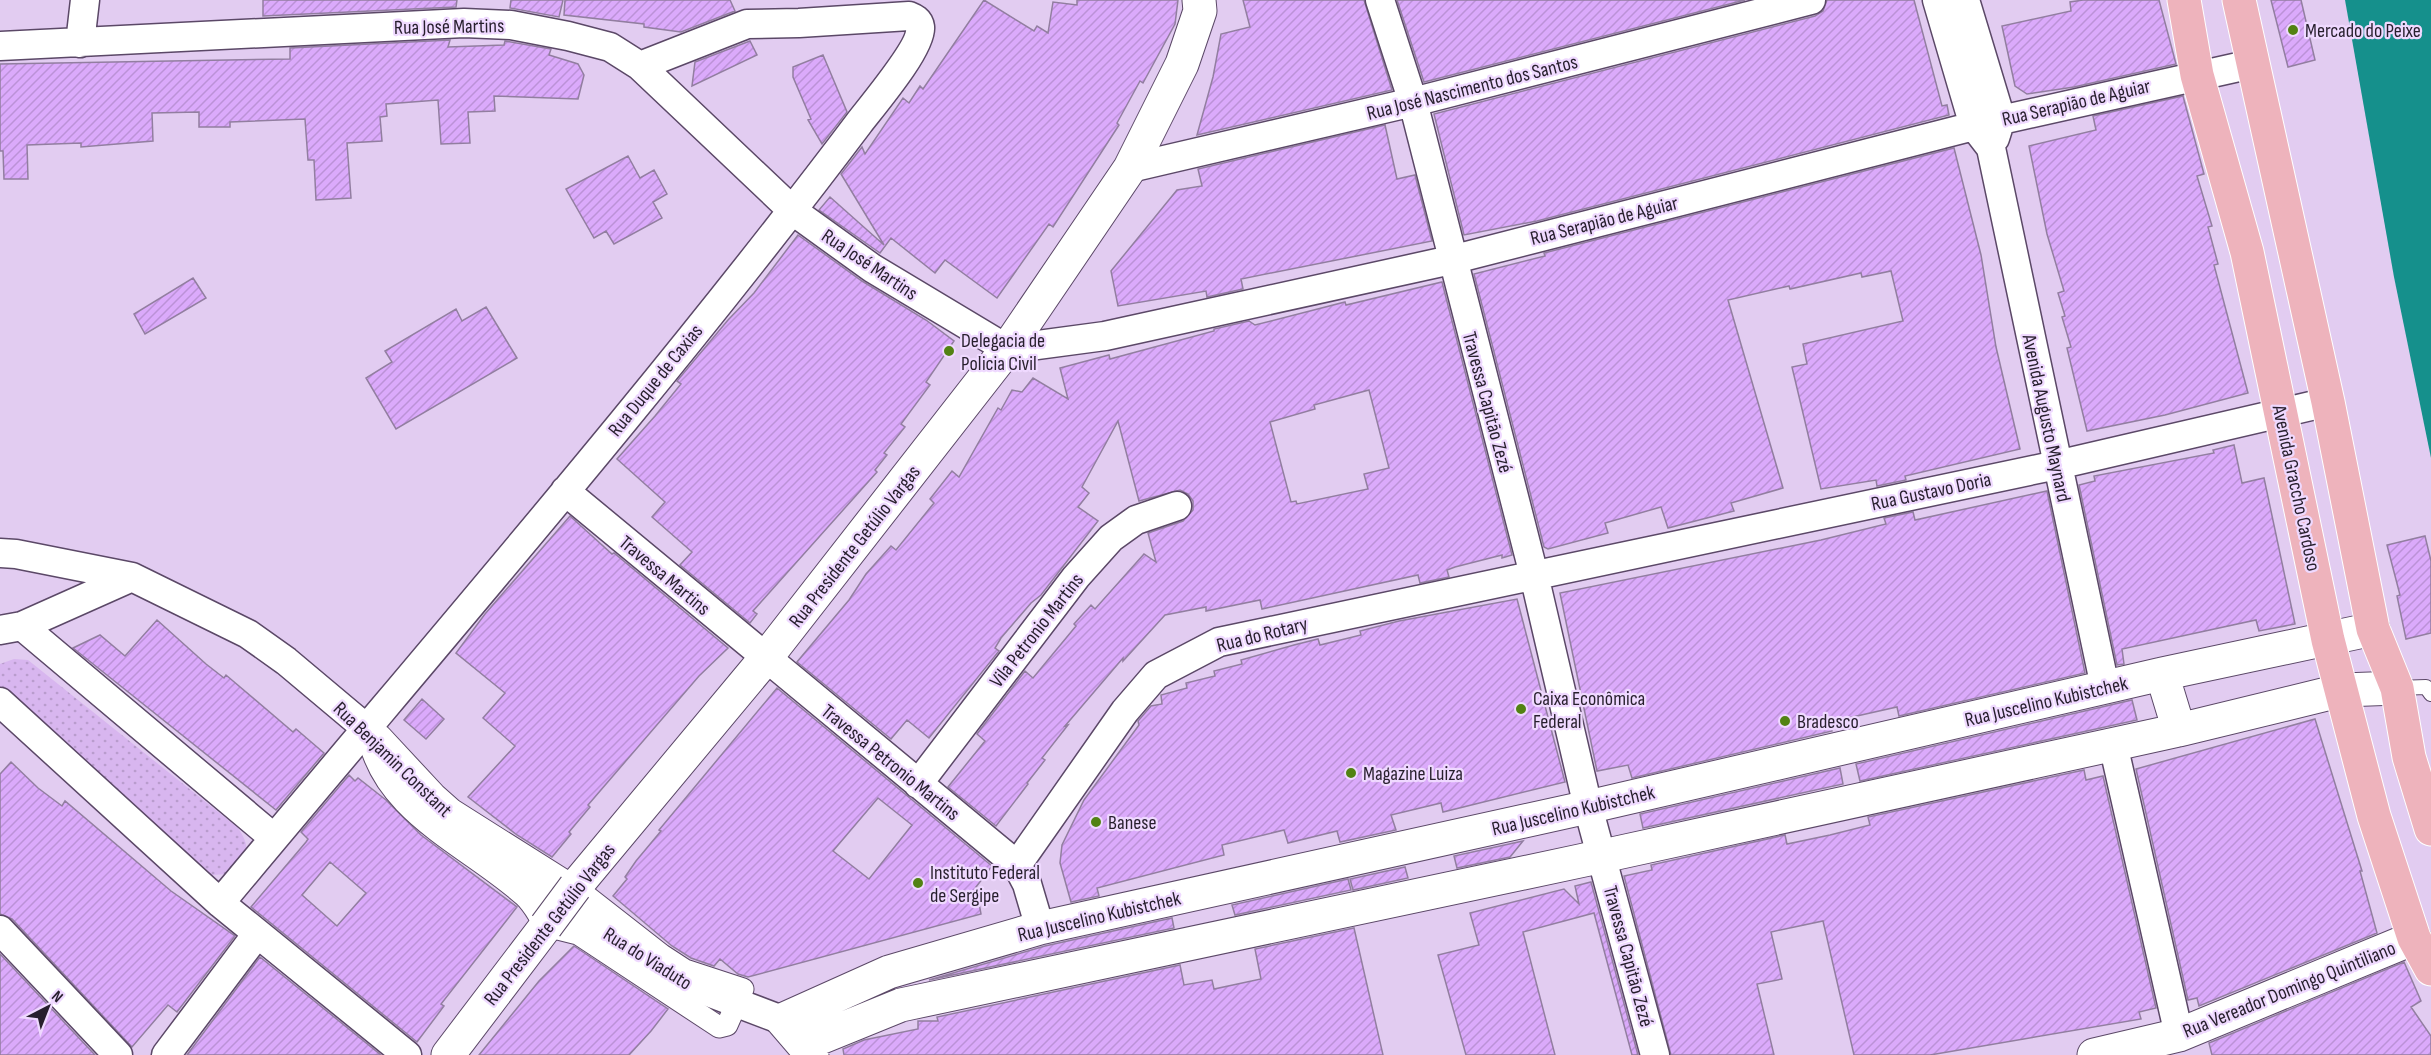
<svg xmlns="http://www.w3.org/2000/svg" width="2431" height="1055" viewBox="0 0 2431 1055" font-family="'Sofia Sans Condensed',sans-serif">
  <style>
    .park { fill: url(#park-dots) }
    .water { fill: #15908c }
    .building { fill: url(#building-hatch); stroke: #927ea0; stroke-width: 1.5; fill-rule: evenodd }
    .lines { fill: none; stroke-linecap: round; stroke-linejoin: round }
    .service-casing { stroke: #5b4867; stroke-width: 16 }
    .pedestrian-casing { stroke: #5b4867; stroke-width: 23 }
    .minor-casing { stroke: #5b4867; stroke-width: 31 }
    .tertiary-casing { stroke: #5b4867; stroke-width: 35 }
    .primary-casing { stroke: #fff; stroke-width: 35 }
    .service { stroke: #fff; stroke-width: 14 }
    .pedestrian { stroke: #fff; stroke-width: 21 }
    .minor { stroke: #fff; stroke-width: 28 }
    .tertiary { stroke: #fff; stroke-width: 33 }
    .primary { stroke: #eeb3bc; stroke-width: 33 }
    .tertiary-bridge-casing { stroke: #5b4867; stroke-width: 35; stroke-linecap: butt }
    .tertiary-bridge { stroke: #fff; stroke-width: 33 }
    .poi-dot { fill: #528213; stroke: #efd9ff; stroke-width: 2 }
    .labels { text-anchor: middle; stroke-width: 4.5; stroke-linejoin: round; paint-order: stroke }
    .street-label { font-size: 20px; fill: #271f2d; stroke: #efd9ff }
    .poi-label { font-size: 20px; fill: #271f2d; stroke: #efd9ff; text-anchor: start }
  </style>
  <defs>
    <pattern id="park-dots" width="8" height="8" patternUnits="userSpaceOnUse" patternTransform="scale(1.5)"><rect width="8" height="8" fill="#d8b6ef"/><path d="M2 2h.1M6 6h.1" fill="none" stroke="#b99ccd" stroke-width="1.8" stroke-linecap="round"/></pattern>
    <pattern id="building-hatch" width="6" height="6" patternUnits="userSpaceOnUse" patternTransform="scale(1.5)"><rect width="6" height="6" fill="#dbaafb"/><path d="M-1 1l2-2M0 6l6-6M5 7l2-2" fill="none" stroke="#bc92d7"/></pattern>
  </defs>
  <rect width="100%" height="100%" fill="#e2ccf1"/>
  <path class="park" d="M 14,659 L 28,660 L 237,827 C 254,850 245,855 228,874 L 212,875 L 0,691 L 0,664 Z"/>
  <path class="water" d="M 2345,0 L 2431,0 L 2431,458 L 2394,277 Z"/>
  <path class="building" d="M 263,0 L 457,0 L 456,7 L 263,16 Z
    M 511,0 L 563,0 L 559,17 L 510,8 Z
    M 565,0 L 730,0 L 735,11 L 681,32 L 644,27 L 644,24 L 564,15 Z
    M 984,0 L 1034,31 L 1037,26 L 1048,33 L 1053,2 L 1077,5 L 1077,0 L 1178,0 L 1175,24 L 1143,83 L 1140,81 L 1117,123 L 1119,125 L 1053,227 L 1049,224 L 997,298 L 945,260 L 935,273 L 891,238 L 880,253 L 819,210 L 830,197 L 884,245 L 841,174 L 862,147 L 865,154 L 903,98 L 909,103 L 920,86 L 923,89 Z
    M 1243,0 L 1364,0 L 1392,90 L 1197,135 L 1213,77 L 1221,34 L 1250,27 Z
    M 1397,0 L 1745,0 L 1424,82 Z
    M 1827,0 L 1914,0 L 1942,106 L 1947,105 L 1949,115 L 1537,221 L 1464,235 L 1434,114 L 1815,16 L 1823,11 Z
    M 2083,0 L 2159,0 L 2176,64 L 2074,87 L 2027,94 L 2015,86 L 2002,26 L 2071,11 L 2070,2 Z
    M 2271,0 L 2301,0 L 2315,60 L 2288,67 Z
    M 450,40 L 448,47 L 504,45 L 505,41 L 551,49 L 549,55 L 578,64 L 584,75 L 578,99 L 494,96 L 495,111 L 468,112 L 470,143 L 441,144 L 438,100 L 386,104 L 387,116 L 380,117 L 382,141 L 347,143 L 351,198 L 316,200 L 314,160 L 308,160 L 305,119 L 230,122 L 230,127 L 199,127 L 199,112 L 152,113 L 153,141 L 81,147 L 81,143 L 27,145 L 28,179 L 4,179 L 3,151 L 0,151 L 0,64 L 290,59 L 290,48 Z
    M 750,41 L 757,55 L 692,86 L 695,62 Z
    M 823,55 L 847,112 L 822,144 L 808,120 L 811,119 L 793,77 L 793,67 Z
    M 2183,96 L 2204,174 L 2197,176 L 2212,226 L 2208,227 L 2218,264 L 2214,265 L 2248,393 L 2165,415 L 2087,431 L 2067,348 L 2071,347 L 2062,317 L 2065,316 L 2058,293 L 2064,291 L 2047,234 L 2029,146 L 2096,130 L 2093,116 Z
    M 1385,125 L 1397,179 L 1415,175 L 1432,241 L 1241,279 L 1243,289 L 1207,297 L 1206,291 L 1118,306 L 1111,271 L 1177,190 L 1202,186 L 1198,169 Z
    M 1954,148 L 1981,255 L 1996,347 L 2020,449 L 1905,476 L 1906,480 L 1877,486 L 1876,480 L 1821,489 L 1792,367 L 1807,364 L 1803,344 L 1903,321 L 1891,271 L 1862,277 L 1861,273 L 1790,289 L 1789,286 L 1728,300 L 1783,488 L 1731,503 L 1734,511 L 1668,528 L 1661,507 L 1605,523 L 1608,533 L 1548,549 L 1544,547 L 1474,274 L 1545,256 L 1544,253 Z
    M 628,156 L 640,178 L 654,170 L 667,194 L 653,202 L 662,218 L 614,244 L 606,231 L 594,238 L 566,189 Z
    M 798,235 L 862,281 L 926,320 L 954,341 L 926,382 L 930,385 L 901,424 L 905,427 L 884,453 L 887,455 L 875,470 L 877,472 L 753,611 L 757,614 L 750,623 L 680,565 L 692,552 L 652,517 L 665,502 L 617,459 L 655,416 L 681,384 L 677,381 L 728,320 L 754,293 Z
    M 193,278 L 206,298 L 145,334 L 134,314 Z
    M 1442,282 L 1512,555 L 1502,558 L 1502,555 L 1455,567 L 1447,570 L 1449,577 L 1420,583 L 1418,575 L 1262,609 L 1260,600 L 1206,611 L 1206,607 L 1165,615 L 1123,661 L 1123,658 L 1065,726 L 1068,725 L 1042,758 L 1045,760 L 1027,783 L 1028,784 L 996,826 L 948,787 L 985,741 L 977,734 L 1025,671 L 1033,678 L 1076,626 L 1074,624 L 1091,605 L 1095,609 L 1144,554 L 1156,562 L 1148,533 L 1183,521 L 1193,510 L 1193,501 L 1188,494 L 1180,490 L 1139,501 L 1118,421 L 1082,487 L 1089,493 L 1078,507 L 1098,521 L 1041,595 L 1031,603 L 1001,638 L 995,648 L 999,651 L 929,738 L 907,720 L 891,739 L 797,662 L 849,600 L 866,574 L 891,546 L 896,550 L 934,503 L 930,499 L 952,471 L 959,477 L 998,408 L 1001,410 L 1012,390 L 1022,392 L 1033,378 L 1068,399 L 1060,368 L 1109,355 L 1110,359 L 1214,331 L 1214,329 L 1249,321 L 1255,325 L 1345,302 L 1346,305 ZM 1369,390 L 1389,468 L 1364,474 L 1368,489 L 1297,504 L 1296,501 L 1291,502 L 1270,422 L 1315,409 L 1314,405 Z
    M 486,307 L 517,358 L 396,429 L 366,378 L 392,362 L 385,351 L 456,309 L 462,321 Z
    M 2234,445 L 2242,483 L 2264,478 L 2295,624 L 2259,631 L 2256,620 L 2122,649 L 2124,664 L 2117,665 L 2079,485 L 2095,481 L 2094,476 L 2214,453 L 2213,450 Z
    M 2047,491 L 2085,673 L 1899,716 L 1897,707 L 1830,722 L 1832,731 L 1632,778 L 1628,765 L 1597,771 L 1560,593 L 1821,540 L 1886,524 L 1884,518 L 1913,512 L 1915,520 Z
    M 570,516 L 612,554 L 614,553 L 728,648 L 699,676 L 588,805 L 590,807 L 569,832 L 571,834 L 552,857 L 517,835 L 468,797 L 515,746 L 483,718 L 505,693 L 456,653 L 485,614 Z
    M 2425,536 L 2431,561 L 2431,633 L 2406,639 L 2397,596 L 2400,595 L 2387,545 Z
    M 1517,599 L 1565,782 L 1443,812 L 1441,803 L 1391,815 L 1396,830 L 1340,842 L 1337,831 L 1288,843 L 1284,830 L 1222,845 L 1224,855 L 1097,888 L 1099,896 L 1071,902 L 1060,863 L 1062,845 L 1084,800 L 1139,725 L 1138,721 L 1151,706 L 1162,704 L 1161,695 L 1187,688 L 1186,683 L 1215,676 L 1214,671 L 1242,664 L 1241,660 L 1294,645 L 1318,639 L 1320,645 L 1361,635 L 1360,631 L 1399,621 Z
    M 157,620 L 206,664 L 224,678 L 226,675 L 293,732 L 296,729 L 324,753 L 276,810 L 73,648 L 100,635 L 125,656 Z
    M 777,688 L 992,866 L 976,887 L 981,914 L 748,977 L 738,974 L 720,959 L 714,966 L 691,958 L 672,946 L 613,896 L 627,879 L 625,877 L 636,861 L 661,831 L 659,830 ZM 878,798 L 912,825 L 869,879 L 833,851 Z
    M 422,699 L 444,719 L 426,739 L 404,720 Z
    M 2132,700 L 2137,720 L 1860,781 L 1856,764 Z
    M 2315,719 L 2362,871 L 2360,871 L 2377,933 L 2199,1006 L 2197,998 L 2188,1000 L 2136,769 Z
    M 11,762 L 38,788 L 62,806 L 65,801 L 171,891 L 235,936 L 177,1012 L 168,1005 L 132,1047 L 12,919 L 0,914 L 0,774 Z
    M 1840,768 L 1843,784 L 1643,828 L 1640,814 Z
    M 2084,770 L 2086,780 L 2103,776 L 2156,1008 L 2139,1012 L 2141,1019 L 1930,1055 L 1854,1055 L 1823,921 L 1771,932 L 1782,979 L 1757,984 L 1774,1055 L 1671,1055 L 1624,876 L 1652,870 L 1651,865 L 1785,835 L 1787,844 L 1830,835 L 1870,825 L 1868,817 Z
    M 349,775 L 355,781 L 358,778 L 386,800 L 421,835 L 517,907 L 441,1004 L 444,1006 L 417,1042 L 251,907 L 306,842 L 308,839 L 301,832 ZM 330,862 L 366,893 L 337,926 L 302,895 Z
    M 1523,841 L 1510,857 L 1457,868 L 1454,856 Z
    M 1405,867 L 1408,878 L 1353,890 L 1350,879 Z
    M 1348,879 L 1351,890 L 1235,915 L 1232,905 Z
    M 1591,882 L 1638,1055 L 1632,1055 L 1594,913 L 1523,932 L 1555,1055 L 1466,1055 L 1438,955 L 1479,945 L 1470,913 L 1564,889 L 1579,904 L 1575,886 Z
    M 1172,918 L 1174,928 L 929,980 L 1045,946 Z
    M 1354,928 L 1383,1055 L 844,1055 L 843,1049 L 864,1040 L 918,1029 L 918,1021 L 938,1021 L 937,1017 L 1180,965 L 1184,985 L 1212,980 L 1214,989 L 1261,979 L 1255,949 Z
    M 574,946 L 668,1009 L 651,1031 L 629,1055 L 479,1055 L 539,981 Z
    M 0,954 L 95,1055 L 0,1055 Z
    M 260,957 L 381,1055 L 187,1055 Z
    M 2404,962 L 2421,1001 L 2411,1007 L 2431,1036 L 2431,1055 L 2212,1055 L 2209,1043 Z"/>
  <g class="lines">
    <defs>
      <path id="service" d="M 2397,688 L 2426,687 L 2431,694"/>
      <path id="pedestrian" d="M 367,729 L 381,736 L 435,794 L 453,810 L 575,887 L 662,955 L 685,970 L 743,989 L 727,1025 L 719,1027 L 578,934 L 546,926 C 539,917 533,904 524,896 C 469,846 378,812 367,729 Z"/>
      <path id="minor" d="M 1380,0 L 1413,102 L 1534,575 L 1588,807 L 1655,1055
        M 1937,0 L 1974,126 L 1991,148 L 2105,687
        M 1965,0 L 2001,119 L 1995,138
        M 80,43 L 85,0
        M 0,46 L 464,23 L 511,25 L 568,36 L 610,47 L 640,66 L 793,211 L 872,268 L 1007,349 L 1105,336 L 1451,260 L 1974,126 L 2252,64
        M 1130,168 L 1413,102 L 1811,0
        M 565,491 L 1017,865 L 1027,884 L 1040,928
        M 0,553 L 16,554 L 132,577 L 248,634 L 286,661 L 367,729 L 409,780 L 475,837 L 555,896 L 638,955 L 687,984 L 782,1020
        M 22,626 L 274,838
        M 0,630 L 22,626 L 132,577
        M 0,702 L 220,903 L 407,1055
        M 2113,744 L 2179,1035
        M 918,784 L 1076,577 L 1111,538 L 1136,520 L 1177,506
        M 1017,865 L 1125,711 L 1156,675 L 1219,642 L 2057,465 L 2328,402
        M 220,903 C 435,645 657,391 859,123 C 872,106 923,46 920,27 C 919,20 914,18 909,16 L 799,23 L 747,24 L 640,66
        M 0,930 L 118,1055
        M 166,1055 L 257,934"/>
      <path id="tertiary" d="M 2162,674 L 2179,730
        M 575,887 L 765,659 L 1007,349 L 1130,168 L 1182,64 L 1200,11 L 1199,0
        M 805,1044 L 901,1005 L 1603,856 L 2179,730 L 2343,690 L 2397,688
        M 448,1055 L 546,926
        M 812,1055 L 782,1020 L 889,972 L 1040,928 L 1588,807 L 2162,674 L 2373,629
        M 2094,1055 L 2179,1035 L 2414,938"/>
      <path id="primary" d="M 2184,0 L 2197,75 L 2247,252 L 2328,640 L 2374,816 L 2414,938 L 2431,969
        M 2239,0 L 2328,402 L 2373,629 L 2397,688 L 2409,757 L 2431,829"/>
    </defs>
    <use href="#service" class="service-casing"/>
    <use href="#pedestrian" class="pedestrian-casing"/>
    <use href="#minor" class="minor-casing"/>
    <use href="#tertiary" class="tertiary-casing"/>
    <use href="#primary" class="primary-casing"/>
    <use href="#service" class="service"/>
    <use href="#pedestrian" class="pedestrian"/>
    <use href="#minor" class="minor"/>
    <use href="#tertiary" class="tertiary"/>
    <use href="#primary" class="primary"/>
    <defs>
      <path id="tertiary-bridge" d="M 546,926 L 575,887"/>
    </defs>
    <use href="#tertiary-bridge" class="tertiary-bridge-casing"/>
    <use href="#tertiary-bridge" class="tertiary-bridge"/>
  </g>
  <g class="poi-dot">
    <circle cx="2293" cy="30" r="6"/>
    <circle cx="949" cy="351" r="6"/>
    <circle cx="1521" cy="709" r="6"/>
    <circle cx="1785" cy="721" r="6"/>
    <circle cx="1351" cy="773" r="6"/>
    <circle cx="1096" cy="822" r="6"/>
    <circle cx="918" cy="883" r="6"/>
  </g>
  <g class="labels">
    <g class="street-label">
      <text transform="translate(449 26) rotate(-1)" y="7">Rua José Martins</text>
      <text transform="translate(1472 87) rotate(-14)" y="7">Rua José Nascimento dos Santos</text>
      <text transform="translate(2076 102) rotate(-13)" y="7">Rua Serapião de Aguiar</text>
      <text transform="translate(1604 220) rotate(-14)" y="7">Rua Serapião de Aguiar</text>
      <text transform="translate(870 264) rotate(34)" y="7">Rua José Martins</text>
      <text transform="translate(655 380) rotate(-51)" y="7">Rua Duque de Caxias</text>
      <text transform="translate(1488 402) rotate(75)" y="7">Travessa Capitão Zezé</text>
      <text transform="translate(2047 418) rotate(78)" y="7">Avenida Augusto Maynard</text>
      <text transform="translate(2297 488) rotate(78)" y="7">Avenida Graccho Cardoso</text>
      <text transform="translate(1931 491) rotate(-12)" y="7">Rua Gustavo Doria</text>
      <text transform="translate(854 546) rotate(-52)" y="7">Rua Presidente Getúlio Vargas</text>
      <text transform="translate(665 575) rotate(40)" y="7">Travessa Martins</text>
      <text transform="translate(1036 630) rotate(-52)" y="7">Vila Petronio Martins</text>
      <text transform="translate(1262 634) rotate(-14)" y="7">Rua do Rotary</text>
      <text transform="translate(2046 701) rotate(-13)" y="7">Rua Juscelino Kubistchek</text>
      <text transform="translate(393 759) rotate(44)" y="7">Rua Benjamin Constant</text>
      <text transform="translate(891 762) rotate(39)" y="7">Travessa Petronio Martins</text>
      <text transform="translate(1573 810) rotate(-13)" y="7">Rua Juscelino Kubistchek</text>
      <text transform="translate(1099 916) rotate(-13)" y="7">Rua Juscelino Kubistchek</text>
      <text transform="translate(549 924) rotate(-52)" y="7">Rua Presidente Getúlio Vargas</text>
      <text transform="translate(1629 956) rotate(75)" y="7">Travessa Capitão Zezé</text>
      <text transform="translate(648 958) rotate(32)" y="7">Rua do Viaduto</text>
      <text transform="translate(2289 989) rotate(-22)" y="7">Rua Vereador Domingo Quintiliano</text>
    </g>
    <g class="poi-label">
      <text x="2305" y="37">Mercado do Peixe</text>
      <text x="961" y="347">Delegacia de<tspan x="961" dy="23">Policia Civil</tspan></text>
      <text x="1533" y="705">Caixa Econômica<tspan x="1533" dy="23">Federal</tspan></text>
      <text x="1797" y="728">Bradesco</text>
      <text x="1363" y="780">Magazine Luiza</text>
      <text x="1108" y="829">Banese</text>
      <text x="930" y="879">Instituto Federal<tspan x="930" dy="23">de Sergipe</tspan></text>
    </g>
  </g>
  <g transform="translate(48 1007) rotate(42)" stroke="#efd9ff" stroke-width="4.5" paint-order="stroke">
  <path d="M0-4.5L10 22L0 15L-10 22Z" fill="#271f2d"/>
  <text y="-9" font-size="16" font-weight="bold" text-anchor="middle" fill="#271f2d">N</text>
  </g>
</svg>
